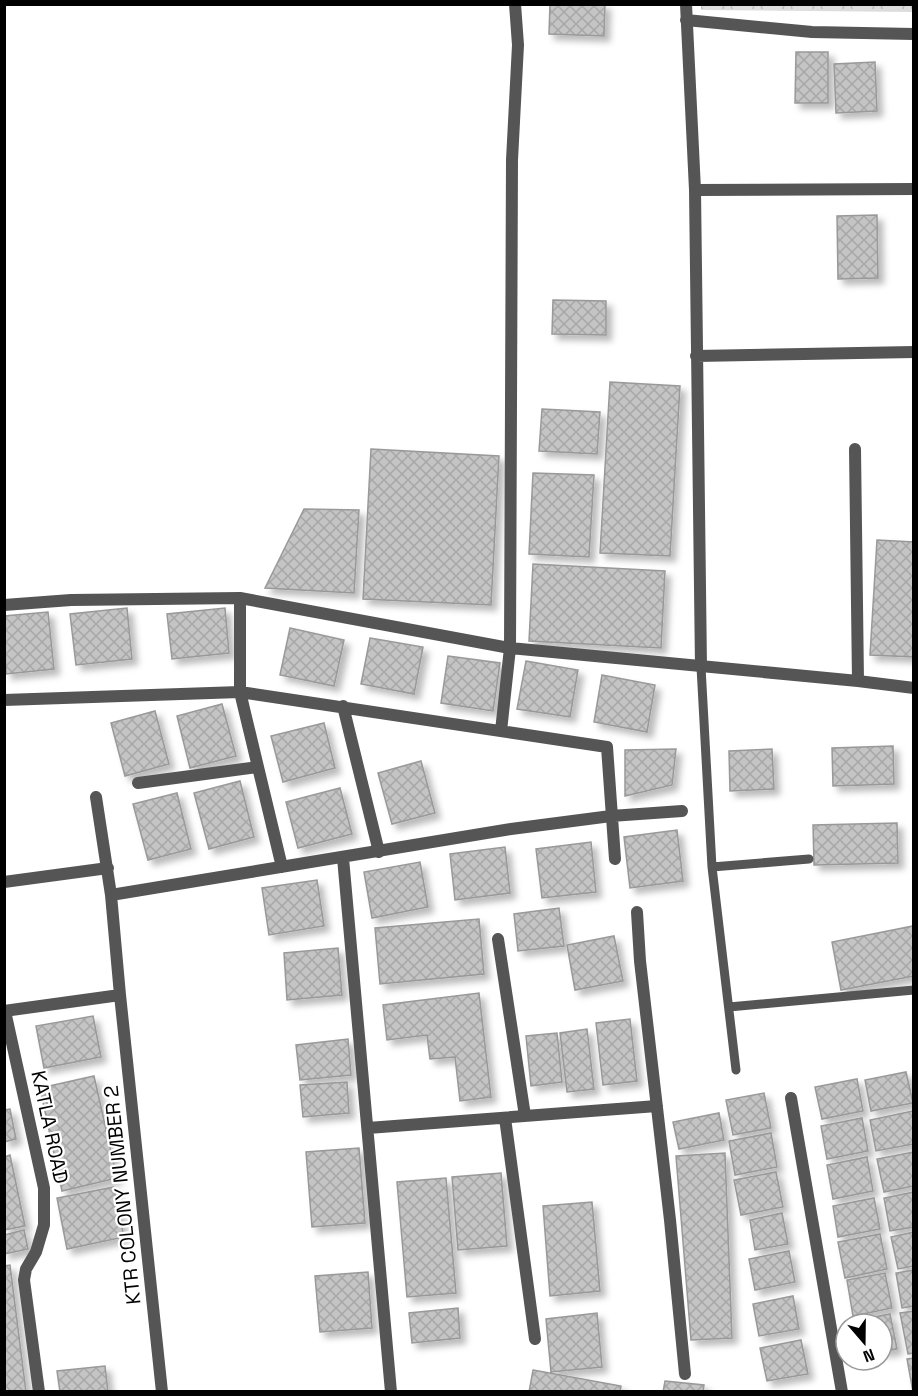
<svg xmlns="http://www.w3.org/2000/svg" width="918" height="1396" viewBox="0 0 918 1396" font-family="'Space Grotesk',sans-serif">
  <style>
    .park { fill: url(#park-crowns) }
    .building { fill: url(#building-cross-hatch); stroke: #999; stroke-width: 1.5; filter: url(#shadow) }
    .lines { fill: none; stroke-linecap: round; stroke-linejoin: round }
    .lane { stroke: #555; stroke-width: 9 }
    .street { stroke: #555; stroke-width: 12 }
    .labels { text-anchor: middle; stroke-width: 4.5; stroke-linejoin: round; paint-order: stroke }
    .street-label { font-size: 20px; fill: #000; stroke: #fff }
  </style>
  <defs>
    <pattern id="park-crowns" width="20" height="18" patternUnits="userSpaceOnUse" patternTransform="scale(1.5)"><rect width="20" height="18" fill="#dcdcdc"/><path d="M2 6a3 3 0 1 1 6 0M12 15a3 3 0 1 1 6 0" fill="none" stroke="#bbb"/></pattern>
    <pattern id="building-cross-hatch" width="8" height="8" patternUnits="userSpaceOnUse" patternTransform="scale(1.5)"><rect width="8" height="8" fill="#c4c4c4"/><path d="M0 0l8 8M0 8l8-8" fill="none" stroke="#a7a7a7"/></pattern>
    <filter id="shadow"><feDropShadow dx="5.5" dy="5.5" stdDeviation="3" flood-color="#0004"/></filter>
  </defs>
  <rect width="100%" height="100%" fill="#fff"/>
  <path class="park" d="M 701,5 L 913,4 L 914,12 L 701,10 Z"/>
  <path class="building" d="M 550,4 L 605,4 L 604,36 L 549,34 Z
    M 796,52 L 828,52 L 828,103 L 795,103 Z
    M 875,62 L 877,111 L 836,113 L 834,64 Z
    M 877,215 L 878,278 L 838,279 L 837,216 Z
    M 553,300 L 606,301 L 606,335 L 552,334 Z
    M 610,382 L 680,386 L 670,556 L 600,553 Z
    M 542,409 L 600,412 L 597,454 L 539,451 Z
    M 371,449 L 499,456 L 491,605 L 363,599 Z
    M 533,473 L 594,475 L 589,557 L 529,554 Z
    M 304,509 L 359,510 L 354,593 L 265,588 Z
    M 877,540 L 914,542 L 914,657 L 870,655 Z
    M 533,564 L 665,571 L 661,648 L 529,641 Z
    M 127,608 L 132,659 L 76,665 L 70,614 Z
    M 225,608 L 229,653 L 172,659 L 167,614 Z
    M 48,612 L 54,669 L 6,674 L 4,616 Z
    M 290,628 L 344,640 L 334,686 L 280,675 Z
    M 370,638 L 423,647 L 414,694 L 361,684 Z
    M 448,656 L 500,663 L 493,711 L 441,703 Z
    M 526,661 L 578,670 L 570,717 L 517,709 Z
    M 602,675 L 655,685 L 647,732 L 594,722 Z
    M 222,704 L 236,756 L 190,768 L 177,716 Z
    M 155,711 L 169,764 L 125,776 L 111,723 Z
    M 324,723 L 335,768 L 283,782 L 271,736 Z
    M 893,746 L 894,784 L 833,786 L 832,748 Z
    M 676,749 L 672,785 L 625,796 L 625,750 Z
    M 772,749 L 774,789 L 730,791 L 729,751 Z
    M 421,761 L 435,813 L 392,824 L 378,773 Z
    M 240,781 L 254,837 L 209,849 L 194,793 Z
    M 340,788 L 352,834 L 298,848 L 286,802 Z
    M 177,793 L 191,849 L 148,860 L 133,804 Z
    M 897,823 L 898,863 L 814,865 L 813,825 Z
    M 677,830 L 683,881 L 630,888 L 624,837 Z
    M 591,842 L 596,892 L 542,898 L 536,849 Z
    M 505,847 L 510,893 L 455,900 L 450,854 Z
    M 420,862 L 428,907 L 372,918 L 364,872 Z
    M 317,880 L 324,926 L 269,935 L 262,888 Z
    M 559,908 L 564,946 L 518,951 L 514,914 Z
    M 479,919 L 484,974 L 380,984 L 375,928 Z
    M 913,926 L 914,976 L 841,990 L 832,942 Z
    M 614,936 L 623,981 L 575,990 L 567,945 Z
    M 338,948 L 342,995 L 287,1000 L 284,953 Z
    M 479,993 L 491,1097 L 460,1101 L 455,1057 L 430,1059 L 427,1035 L 387,1040 L 383,1005 Z
    M 93,1016 L 101,1057 L 44,1068 L 36,1026 Z
    M 630,1019 L 637,1081 L 603,1085 L 596,1023 Z
    M 587,1029 L 594,1089 L 567,1092 L 560,1033 Z
    M 557,1033 L 562,1082 L 531,1086 L 526,1036 Z
    M 348,1039 L 351,1075 L 300,1080 L 296,1045 Z
    M 906,1072 L 913,1103 L 871,1111 L 865,1080 Z
    M 94,1076 L 117,1178 L 62,1191 L 40,1088 Z
    M 857,1079 L 863,1111 L 822,1119 L 815,1087 Z
    M 347,1082 L 349,1113 L 303,1117 L 300,1085 Z
    M 764,1093 L 771,1128 L 733,1135 L 726,1100 Z
    M 10,1109 L 16,1139 L 4,1142 L 4,1110 Z
    M 913,1111 L 914,1144 L 876,1151 L 870,1120 Z
    M 719,1113 L 724,1140 L 679,1149 L 673,1122 Z
    M 862,1118 L 868,1151 L 827,1159 L 821,1126 Z
    M 771,1133 L 777,1167 L 735,1175 L 729,1141 Z
    M 359,1148 L 365,1223 L 312,1227 L 306,1152 Z
    M 914,1152 L 914,1186 L 884,1192 L 877,1159 Z
    M 725,1153 L 732,1338 L 691,1340 L 676,1156 Z
    M 10,1155 L 25,1226 L 4,1230 L 4,1157 Z
    M 867,1157 L 873,1191 L 833,1199 L 827,1165 Z
    M 776,1172 L 783,1207 L 741,1215 L 734,1180 Z
    M 501,1173 L 507,1246 L 458,1250 L 452,1177 Z
    M 446,1178 L 456,1293 L 407,1297 L 397,1182 Z
    M 114,1187 L 124,1237 L 67,1249 L 57,1198 Z
    M 914,1192 L 914,1227 L 890,1231 L 884,1198 Z
    M 874,1198 L 880,1229 L 838,1237 L 833,1206 Z
    M 592,1202 L 600,1291 L 550,1296 L 543,1206 Z
    M 782,1213 L 788,1244 L 755,1250 L 750,1220 Z
    M 24,1230 L 28,1249 L 4,1254 L 4,1235 Z
    M 914,1232 L 914,1266 L 898,1269 L 891,1237 Z
    M 880,1234 L 887,1269 L 845,1278 L 838,1242 Z
    M 789,1251 L 795,1282 L 755,1290 L 749,1259 Z
    M 10,1265 L 26,1392 L 4,1392 L 4,1266 Z
    M 914,1270 L 914,1306 L 902,1308 L 896,1273 Z
    M 368,1272 L 372,1328 L 320,1332 L 315,1276 Z
    M 885,1273 L 892,1308 L 853,1316 L 847,1280 Z
    M 793,1296 L 799,1329 L 759,1336 L 753,1304 Z
    M 458,1308 L 460,1338 L 412,1343 L 409,1313 Z
    M 914,1311 L 914,1353 L 908,1354 L 900,1313 Z
    M 597,1313 L 602,1367 L 551,1372 L 546,1319 Z
    M 890,1314 L 897,1349 L 882,1352 L 882,1324 L 848,1324 L 848,1322 Z
    M 801,1340 L 808,1374 L 767,1381 L 760,1348 Z
    M 914,1358 L 914,1392 L 913,1392 L 907,1359 Z
    M 105,1366 L 108,1392 L 60,1392 L 57,1371 Z
    M 533,1370 L 621,1386 L 620,1392 L 529,1392 Z
    M 665,1381 L 704,1385 L 703,1392 L 663,1392 Z"/>
  <g class="lines">
    <path class="lane" d="M 701,667 L 712,867 L 736,1070
      M 712,867 L 809,859
      M 729,1007 L 914,990"/>
    <path class="street" d="M 686,4 L 695,190 L 701,667
      M 686,20 L 812,32 L 914,34
      M 695,190 L 914,189
      M 696,356 L 914,352
      M 855,449 L 858,681
      M 240,598 L 240,692 L 282,867
      M 4,605 L 71,600 L 240,598 L 510,648 L 858,681 L 914,688
      M 4,700 L 240,692 L 607,747 L 615,859
      M 343,706 L 379,852
      M 501,731 L 510,648 L 512,160 L 518,45 L 515,4
      M 138,783 L 258,767
      M 96,797 L 111,895
      M 343,858 L 391,1392
      M 4,882 L 108,868
      M 637,912 L 640,961 L 670,1220 L 685,1374
      M 498,939 L 525,1116
      M 120,995 L 162,1392
      M 4,1011 L 120,995 L 111,895 L 511,829 L 611,816 L 682,811
      M 5,1011 L 44,1188 L 44,1225 L 36,1252 L 26,1269 L 24,1280 L 39,1392
      M 791,1098 L 842,1392
      M 505,1118 L 535,1339
      M 368,1128 L 657,1106"/>
  </g>
  <g class="labels">
    <g class="street-label">
      <text transform="translate(50 1127) rotate(78)" y="7">KATLA ROAD</text>
      <text transform="translate(122 1195) rotate(-96)" y="7">KTR COLONY NUMBER 2</text>
    </g>
  </g>
  <rect width="918" height="1396" fill="none" stroke="#000000" stroke-width="12"/>
  <g transform="translate(864 1342) rotate(160)"><circle r="28" fill="#ffffff" stroke="#999999" stroke-width="1.5"/>
  <path d="M0-4.5L10 22L0 15L-10 22Z" fill="#000000"/>
  <text y="-9" font-size="16" font-weight="bold" text-anchor="middle" fill="#000000">N</text>
  </g>
</svg>
